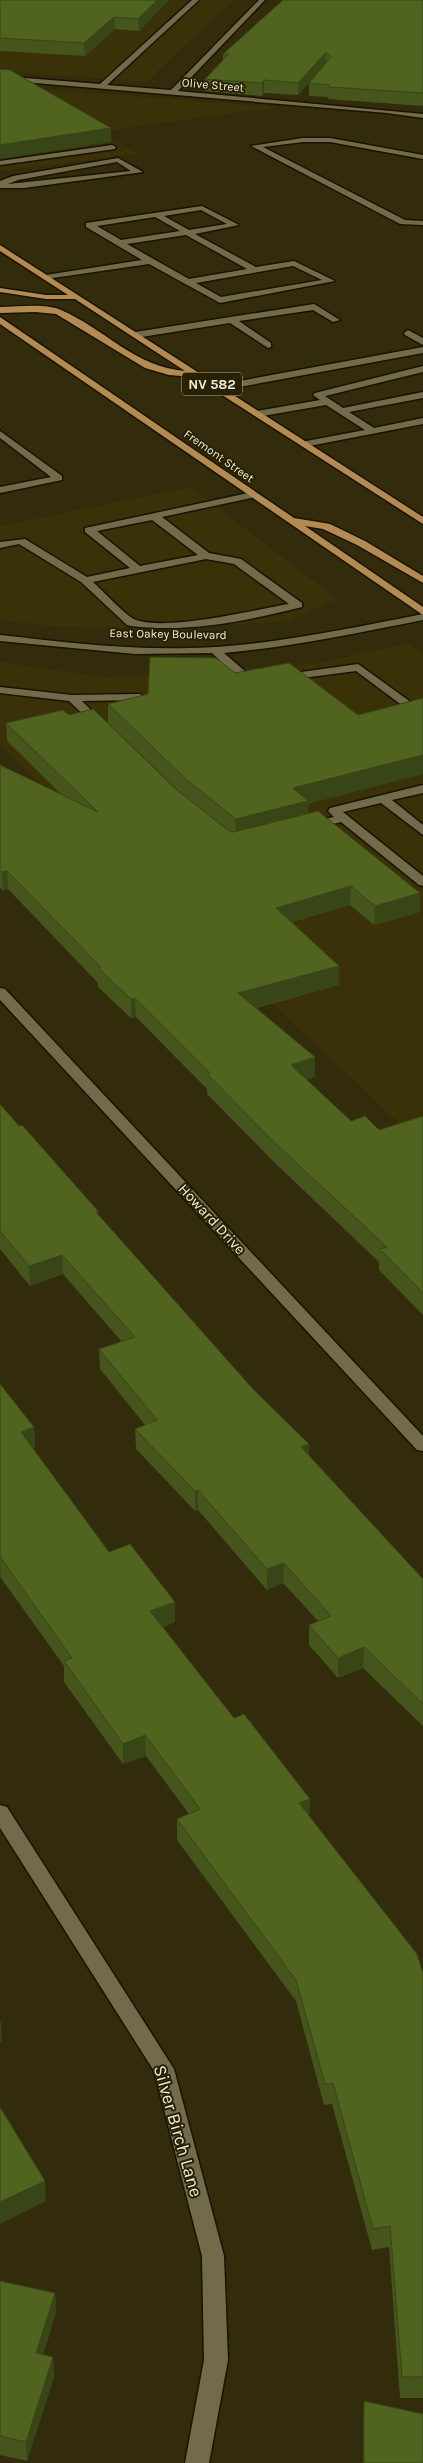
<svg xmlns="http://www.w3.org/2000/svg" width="423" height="2463" viewBox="0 0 423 2463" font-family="Karla,sans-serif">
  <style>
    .built { fill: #3a3108 }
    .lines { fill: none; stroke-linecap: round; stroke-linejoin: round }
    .minor-casing { stroke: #1a1300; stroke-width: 3 }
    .major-casing { stroke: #1a1300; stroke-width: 3 }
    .minor { fill: #726b4b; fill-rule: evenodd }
    .major { fill: #b38b52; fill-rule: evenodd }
    .wall { fill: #45551b }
    .shaded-wall { fill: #384516 }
    .building { fill: #50631f; stroke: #384516 }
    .labels { text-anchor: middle; stroke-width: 4; stroke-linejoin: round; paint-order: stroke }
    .far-street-label { font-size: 12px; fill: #f1eddb; stroke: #282103 }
    .shield { fill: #282103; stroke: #b5b09a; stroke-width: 1 }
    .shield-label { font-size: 14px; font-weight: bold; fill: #f1eddb }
    .street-label { font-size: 15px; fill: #f1eddb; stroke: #282103 }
    .near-street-label { font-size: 18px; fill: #f1eddb; stroke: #282103 }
  </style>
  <rect width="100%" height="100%" fill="#322b0c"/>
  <path class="built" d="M 0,0 L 234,0 L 146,82 L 0,71 Z
    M 0,87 L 105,94 L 278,107 L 98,132 L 140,154 L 0,171 Z
    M 191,487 L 337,599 L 289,621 L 174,628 L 57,627 L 0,620 L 0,526 Z
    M 408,643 L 423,654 L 423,1146 L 0,746 L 0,662 L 106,677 L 192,673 L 318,663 Z"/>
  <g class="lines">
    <defs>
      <path id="minor" d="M 192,0 L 199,0 L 107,85 L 171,90 L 259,0 L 265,0 L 178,91 L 423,114 L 423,118 L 387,113 L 0,80 L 0,76 L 100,84 Z
        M 303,138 L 330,138 L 423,155 L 423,159 L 330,142 L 303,142 L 263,147 L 405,220 L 423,221 L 423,225 L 400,224 L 251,146 Z
        M 112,145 L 116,147 L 115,149 L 0,165 L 0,161 Z
        M 118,158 L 143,172 L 24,188 L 0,188 L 0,181 L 13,176 ZM 117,162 L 131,171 L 8,184 L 18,180 Z
        M 202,206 L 239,225 L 195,234 L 256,267 L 294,261 L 335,281 L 220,303 L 149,264 L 46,279 L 42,277 L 46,275 L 142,260 L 86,227 L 86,223 ZM 201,210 L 227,224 L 189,230 L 164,216 ZM 155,217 L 180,231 L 121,240 L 97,226 ZM 186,235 L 247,269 L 189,279 L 127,244 ZM 293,266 L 322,280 L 221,297 L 196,283 Z
        M 314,304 L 340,320 L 333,322 L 313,310 L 239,321 L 271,343 L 271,347 L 268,348 L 230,323 L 135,338 L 131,335 L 135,332 Z
        M 408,330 L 423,338 L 423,345 L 405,335 L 404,333 Z
        M 423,347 L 423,353 L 218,391 L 214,388 L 218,385 Z
        M 423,366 L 423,372 L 325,396 L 343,408 L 423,392 L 423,398 L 349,412 L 374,428 L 423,418 L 423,424 L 304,447 L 301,446 L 301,442 L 365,430 L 326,405 L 257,417 L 252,414 L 257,411 L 320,400 L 313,395 L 315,393 Z
        M 0,431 L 62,476 L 62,480 L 0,493 L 0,487 L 51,477 L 0,438 Z
        M 253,492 L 258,495 L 256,497 L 162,517 L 209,553 L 241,559 L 302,603 L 302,607 C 247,621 187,633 131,626 L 127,625 L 81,582 L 19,544 L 0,548 L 0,542 L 25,539 L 87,577 L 130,568 L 85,532 L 85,528 ZM 152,520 L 198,555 L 140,566 L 97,531 ZM 206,559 L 234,564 L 289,604 C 252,610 170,631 136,620 C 128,618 101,589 93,582 Z
        M 423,614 L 423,620 C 357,633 291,647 224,653 L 254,679 L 260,680 L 262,682 C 249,694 223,663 212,653 L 135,654 L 0,641 L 0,635 C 63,642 126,650 190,648 C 269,646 346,629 423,614 Z
        M 358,664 L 419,708 L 419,712 L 411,712 L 356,671 L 287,680 L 281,677 L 287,674 Z
        M 0,687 L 72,695 L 140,694 L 146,697 L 140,700 L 82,701 L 105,724 L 99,727 L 95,726 L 69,701 L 0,693 Z
        M 423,785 L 423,793 L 392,800 L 423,825 L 423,835 L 381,803 L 343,812 L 423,876 L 423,886 L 419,885 L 341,822 L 310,830 L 304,826 L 306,823 L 334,817 L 328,811 L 330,808 Z
        M 0,988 L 5,989 L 423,1436 L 423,1451 L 417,1450 L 0,1000 Z
        M 0,1805 L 7,1807 L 174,2069 L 224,2256 L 228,2360 L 209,2463 L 185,2463 L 204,2360 L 202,2256 L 154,2071 L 0,1828 Z"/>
      <path id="major" d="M 0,245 L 423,517 L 423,524 L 194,377 L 169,375 L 145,368 L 56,314 L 35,312 L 0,313 L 0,307 C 19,307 44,303 61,310 C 105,329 135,367 185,371 L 75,299 L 46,299 L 0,292 L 0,288 L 46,295 L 68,295 L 0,251 Z
        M 0,317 L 294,518 L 330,524 L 365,541 L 423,576 L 423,583 L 357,545 L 323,529 L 305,526 L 423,607 L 423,615 L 0,324 Z"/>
    </defs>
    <use href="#minor" class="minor-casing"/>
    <use href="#major" class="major-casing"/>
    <use href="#minor" class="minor"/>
    <use href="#major" class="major"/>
  </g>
  <path class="wall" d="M 0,0 L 169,0 L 139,31 L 115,29 L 85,56 L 0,51 Z
    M 423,0 L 423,106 L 328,99 L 328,97 L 309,96 L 309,83 L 318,73 L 298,95 L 264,93 L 262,96 L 205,91 L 205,79 L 223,60 L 223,54 Z
    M 108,704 L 308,804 L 308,814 L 420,893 L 420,912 L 374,925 L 350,905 L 292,922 L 339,966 L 339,985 L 256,1008 L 315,1057 L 315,1077 L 306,1079 L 351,1121 L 379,1130 L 423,1116 L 423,1315 L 379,1270 L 379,1262 L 276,1164 L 207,1094 L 207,1089 L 136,1017 L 131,1018 L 98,987 L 98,983 L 8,889 L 3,891 L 0,887 L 0,765 L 62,795 L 7,741 L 6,723 L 69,715 L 183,795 L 108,723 Z
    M 0,1104 L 309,1455 L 423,1579 L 423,1726 L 363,1668 L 338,1678 L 309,1645 L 309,1625 L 318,1621 L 283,1583 L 267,1590 L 198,1510 L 195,1511 L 136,1449 L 135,1429 L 145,1425 L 100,1369 L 99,1349 L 122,1342 L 63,1274 L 30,1286 L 0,1249 Z
    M 0,1384 L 34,1427 L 35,1447 L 32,1448 L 109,1552 L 175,1602 L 175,1622 L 163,1627 L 309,1817 L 423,1973 L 423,2398 L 400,2398 L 389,2247 L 372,2250 L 332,2104 L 324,2105 L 296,2001 L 177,1840 L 177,1819 L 189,1814 L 146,1756 L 123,1764 L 64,1682 L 64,1666 L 1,1578 L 0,1578 Z
    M 0,2281 L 55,2293 L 56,2312 L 43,2355 L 53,2357 L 54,2377 L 27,2461 L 0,2455 Z
    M 364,2401 L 423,2463 L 363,2463 L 363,2421 Z"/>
  <path class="shaded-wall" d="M 157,0 L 169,0 L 139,31 L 138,19 Z
    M 114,17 L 115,29 L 85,56 L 84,43 Z
    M 326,52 L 326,64 L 298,95 L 298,83 Z
    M 264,80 L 264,93 L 262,96 L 262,83 Z
    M 111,128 L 111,142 L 0,159 L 0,145 Z
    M 423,755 L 423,774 L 308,804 L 308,821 L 235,839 L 236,819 L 293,788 Z
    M 7,871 L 8,889 L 3,891 L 2,872 Z
    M 351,886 L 350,905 L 276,926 L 276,908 Z
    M 420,893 L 420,912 L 374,925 L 375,906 Z
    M 339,966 L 339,985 L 238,1012 L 238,993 Z
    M 135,998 L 136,1017 L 131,1018 L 131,999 Z
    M 315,1057 L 315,1077 L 291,1085 L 291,1065 Z
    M 62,1255 L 63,1274 L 30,1286 L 29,1266 Z
    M 34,1427 L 35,1447 L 22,1452 L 21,1432 Z
    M 309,1444 L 309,1464 L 301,1447 Z
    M 198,1490 L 198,1510 L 195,1511 L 195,1491 Z
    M 0,1557 L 1,1578 L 0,1578 Z
    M 284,1563 L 283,1583 L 267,1590 L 267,1569 Z
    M 175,1602 L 175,1622 L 151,1631 L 150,1611 Z
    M 364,1647 L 363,1668 L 338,1678 L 338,1658 Z
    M 145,1735 L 146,1756 L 123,1764 L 123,1744 Z
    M 310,1799 L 309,1820 L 299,1803 Z
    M 0,2022 L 1,2022 L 2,2042 L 0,2043 Z
    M 45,2181 L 46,2201 L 0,2224 L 0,2202 Z
    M 55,2293 L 56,2312 L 37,2373 L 36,2353 Z
    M 53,2357 L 54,2377 L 27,2461 L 26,2442 Z"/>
  <path class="building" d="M 0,0 L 157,0 L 138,19 L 114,17 L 84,43 L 0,38 Z
    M 283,0 L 423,0 L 423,93 L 329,87 L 330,85 L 309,83 L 331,57 L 326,52 L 298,83 L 264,80 L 262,83 L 205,79 L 229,54 L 223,54 Z
    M 0,69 L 10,70 L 111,128 L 0,145 Z
    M 150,657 L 216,658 L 235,673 L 289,663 L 358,715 L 423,698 L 423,755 L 293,788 L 308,801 L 236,819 L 188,781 L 108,704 L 148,694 Z
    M 93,709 L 178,791 L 229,831 L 234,832 L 318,811 L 420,893 L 375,906 L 351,886 L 276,908 L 339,966 L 238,993 L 315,1057 L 291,1065 L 351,1121 L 365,1116 L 379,1130 L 423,1116 L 423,1293 L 380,1249 L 387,1247 L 276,1144 L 207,1074 L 210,1073 L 135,998 L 131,999 L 98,968 L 101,967 L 7,871 L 2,872 L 0,870 L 0,765 L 98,812 L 6,723 L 63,710 L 69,715 Z
    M 0,1104 L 19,1126 L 22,1125 L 99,1212 L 96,1212 L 253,1389 L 309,1444 L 301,1447 L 423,1579 L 423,1704 L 364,1647 L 338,1658 L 309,1625 L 331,1616 L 284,1563 L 267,1569 L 198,1490 L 195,1491 L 135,1429 L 157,1420 L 99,1349 L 135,1337 L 62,1255 L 29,1266 L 0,1231 Z
    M 0,1384 L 34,1427 L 21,1432 L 109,1552 L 130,1544 L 175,1602 L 150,1611 L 234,1718 L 244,1714 L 310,1799 L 299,1803 L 417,1954 L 423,1973 L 423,2377 L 402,2377 L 390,2226 L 373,2229 L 333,2083 L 325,2084 L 296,1980 L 177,1819 L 200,1809 L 145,1735 L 123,1744 L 64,1661 L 72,1658 L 0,1557 Z
    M 0,2107 L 45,2181 L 0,2202 Z
    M 0,2281 L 55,2293 L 36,2353 L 53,2357 L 26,2442 L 0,2436 Z
    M 364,2401 L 423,2414 L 423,2463 L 364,2463 Z"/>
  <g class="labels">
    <g class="far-street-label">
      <text transform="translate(213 85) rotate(5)" y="4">Olive Street</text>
      <text transform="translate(219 456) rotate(35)" y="4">Fremont Street</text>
      <text transform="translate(168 634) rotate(1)" y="4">East Oakey Boulevard</text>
    </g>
    <rect class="shield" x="182" y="372.5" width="60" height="23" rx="4"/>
    <g class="shield-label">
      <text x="212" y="389">NV 582</text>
    </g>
    <g class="street-label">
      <text transform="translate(212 1219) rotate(47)" y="5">Howard Drive</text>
    </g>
    <g class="near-street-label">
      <text transform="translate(178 2131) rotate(74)" y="6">Silver Birch Lane</text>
    </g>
  </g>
</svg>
